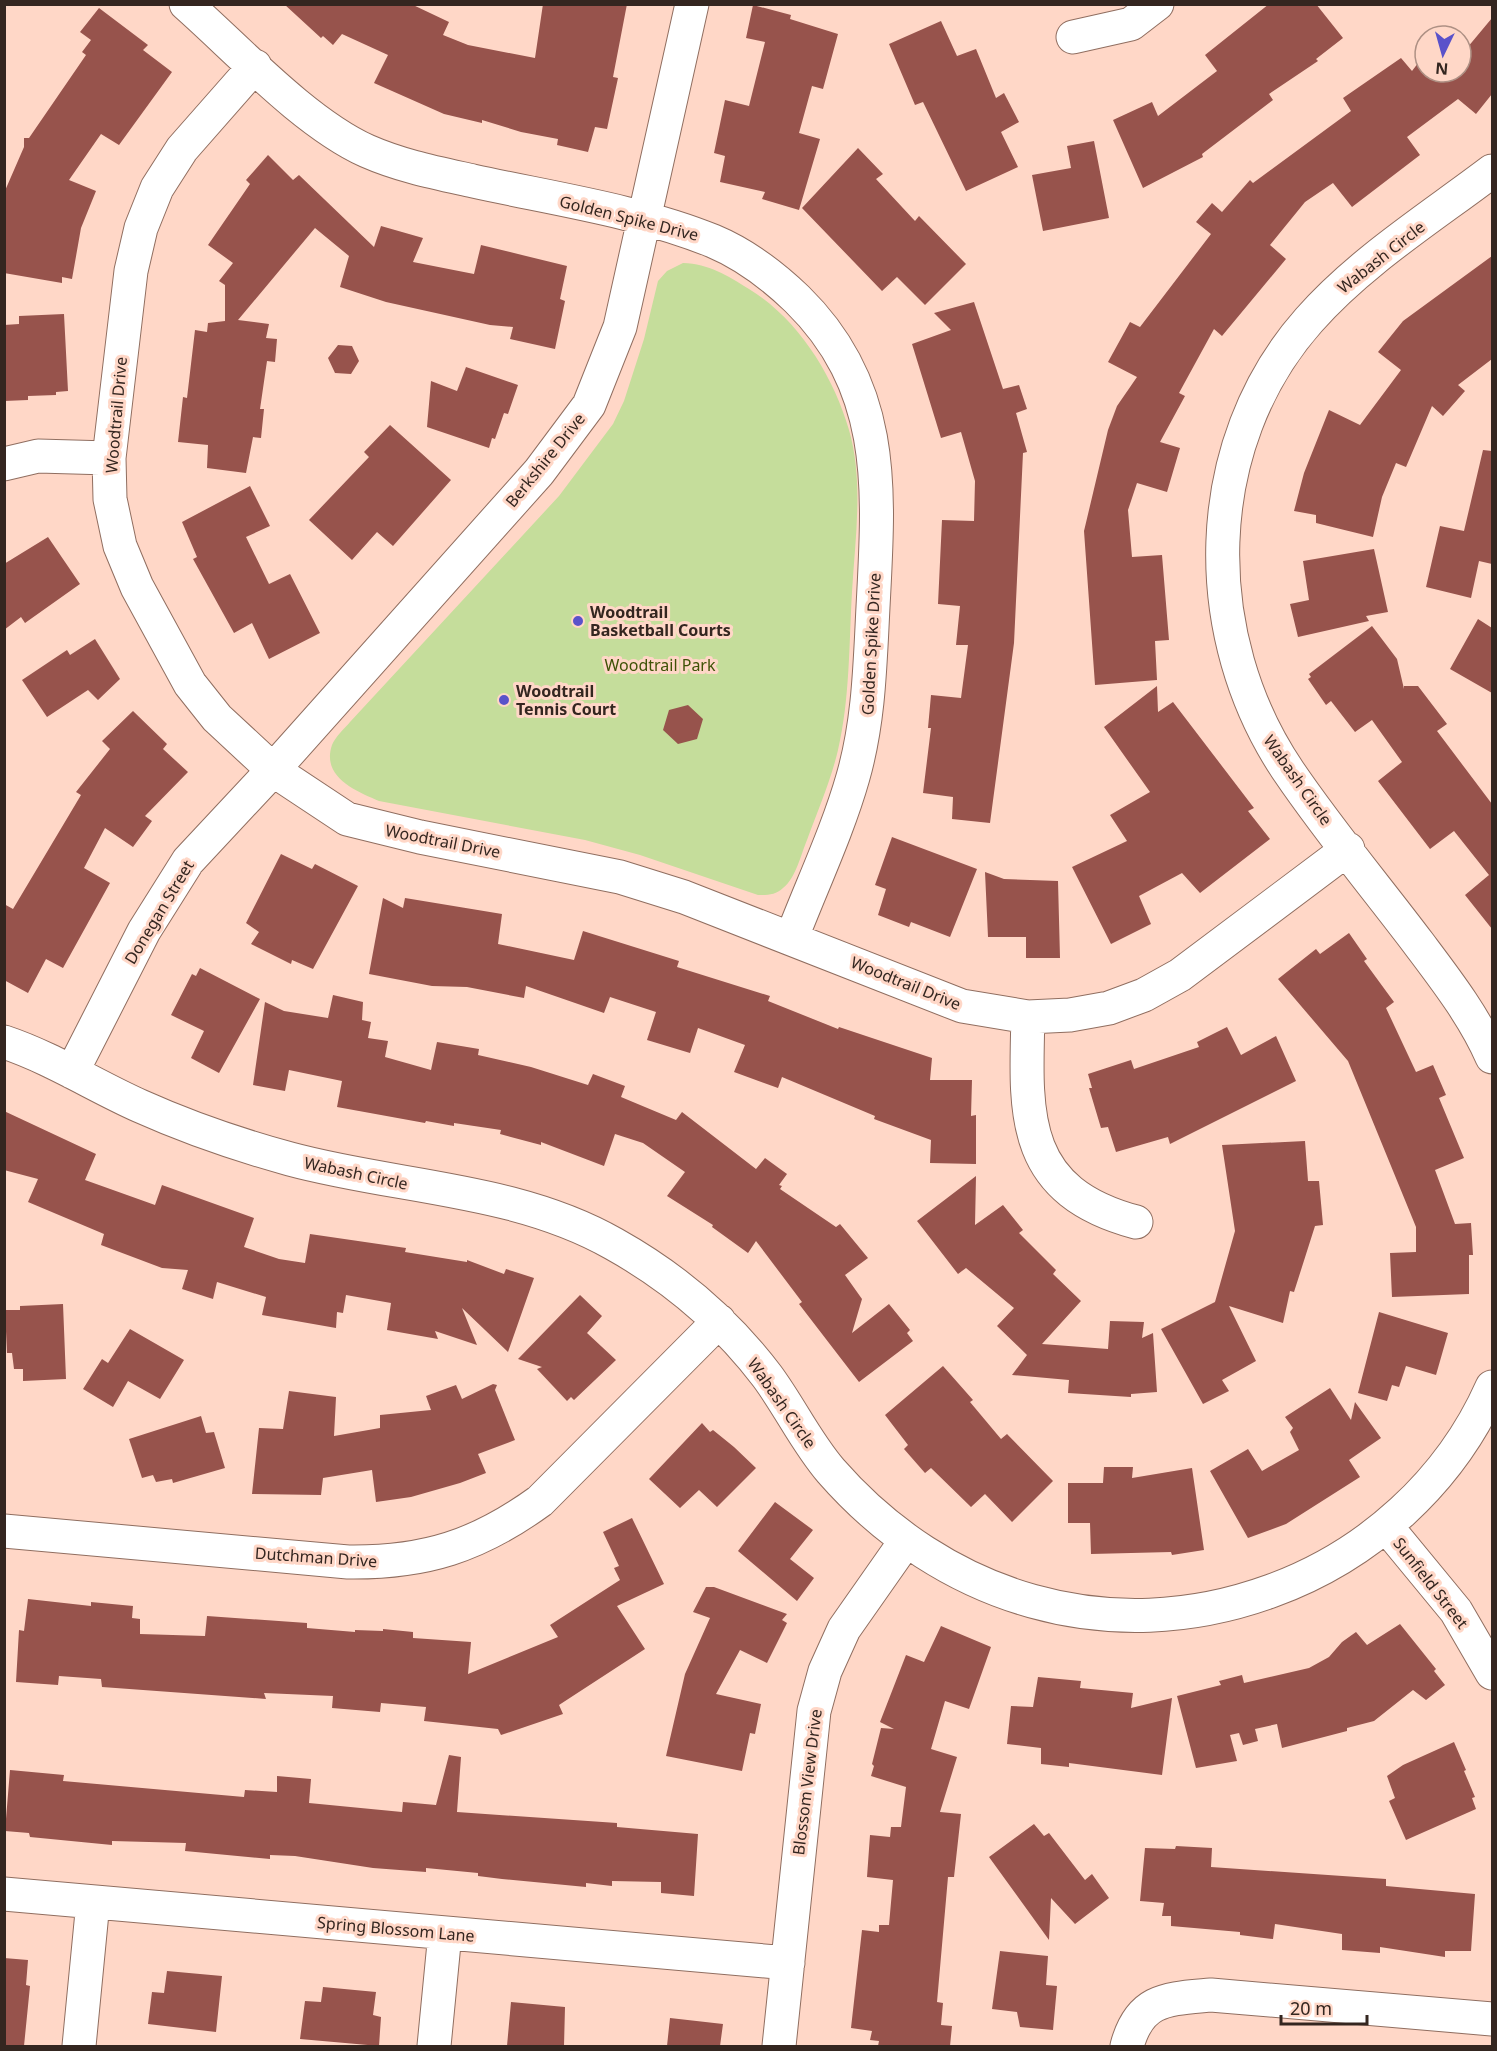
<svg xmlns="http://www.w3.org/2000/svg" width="1497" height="2051" viewBox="0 0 1497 2051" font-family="'Noto Sans',sans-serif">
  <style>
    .green { fill: #c5dd9b }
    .building { fill: #97534c }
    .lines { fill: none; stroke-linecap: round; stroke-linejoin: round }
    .minor-casing { stroke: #906e60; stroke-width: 35 }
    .minor { stroke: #fff; stroke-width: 33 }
    .poi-dot { fill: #5a52ca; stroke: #ffd7c7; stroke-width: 2 }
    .labels { text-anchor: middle; stroke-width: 6; stroke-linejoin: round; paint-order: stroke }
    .street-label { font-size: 16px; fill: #342620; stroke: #ffd7c7 }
    .poi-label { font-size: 16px; font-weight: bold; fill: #342620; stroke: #ffd7c7; text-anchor: start }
    .park-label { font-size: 16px; fill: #3e5206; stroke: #ffd7c7 }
  </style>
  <rect width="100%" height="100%" fill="#ffd7c7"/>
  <path class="green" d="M 683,263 C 709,264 727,275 749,289 C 798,319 833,375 849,430 C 864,482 855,539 852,592 C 849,644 850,698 838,750 C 831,780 818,810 807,840 C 801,854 796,878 783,888 C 776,895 768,895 758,895 L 640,855 L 585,840 L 379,801 C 356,791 321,777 332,745 C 335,737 345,728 350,722 L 559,496 L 613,424 L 624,401 L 644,339 L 658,281 L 667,271 Z"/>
  <path class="building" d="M 284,4 L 411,4 L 449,22 L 443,35 L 468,45 L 535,58 L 543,4 L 627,4 L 613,77 L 618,78 L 607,129 L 595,127 L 588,152 L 557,145 L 558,139 L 521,132 L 482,120 L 482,123 L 444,114 L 374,83 L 388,55 L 342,34 L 333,45 L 323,36 L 321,38 Z
    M 1269,4 L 1316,4 L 1343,38 L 1316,59 L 1318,61 L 1269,94 L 1273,100 L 1202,154 L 1203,157 L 1143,188 L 1113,120 L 1152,102 L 1158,116 L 1217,71 L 1205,55 Z
    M 753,5 L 791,15 L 790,19 L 838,34 L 823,89 L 812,86 L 799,133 L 820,139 L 799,210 L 762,199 L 765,192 L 720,182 L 725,156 L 714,153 L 725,100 L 749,106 L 765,42 L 746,38 Z
    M 99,8 L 148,45 L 143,50 L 172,72 L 119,145 L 101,134 L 69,180 L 96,191 L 81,228 L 72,279 L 62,277 L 62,283 L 4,273 L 4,193 L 24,147 L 24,138 L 29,138 L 86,55 L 82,52 L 91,40 L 80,32 Z
    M 1492,18 L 1492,94 L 1476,114 L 1458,99 L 1407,137 L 1420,155 L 1352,207 L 1333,183 L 1305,202 L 1270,245 L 1286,259 L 1222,336 L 1214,329 L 1179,393 L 1185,396 L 1160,442 L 1180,448 L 1167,492 L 1137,483 L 1128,510 L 1132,557 L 1162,555 L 1169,640 L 1155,641 L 1157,680 L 1095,685 L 1084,531 L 1108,430 L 1117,406 L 1137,377 L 1108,362 L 1130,322 L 1140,327 L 1211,234 L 1196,222 L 1212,203 L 1222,212 L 1250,180 L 1253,183 L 1351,111 L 1343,98 L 1401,58 L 1412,71 L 1425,54 L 1425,72 L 1461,72 L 1461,44 L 1467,48 Z
    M 941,21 L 957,56 L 976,49 L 996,98 L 1004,93 L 1019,122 L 1001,132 L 1018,167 L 966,191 L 923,102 L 915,105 L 889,44 Z
    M 1094,141 L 1109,218 L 1043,231 L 1032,175 L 1071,168 L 1067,146 Z
    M 858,148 L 883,174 L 876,179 L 915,221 L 919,216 L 966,264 L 925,305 L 897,277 L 882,291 L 802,208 Z
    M 268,155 L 293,180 L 299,175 L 374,247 L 381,226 L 423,238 L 413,262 L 474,274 L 481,245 L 567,266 L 560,299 L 565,301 L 555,349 L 510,339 L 513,327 L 490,325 L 386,302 L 340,287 L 349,256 L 315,228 L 238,320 L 269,324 L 266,338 L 277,339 L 275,362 L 267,361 L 260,409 L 264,409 L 261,438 L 253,437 L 246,473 L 207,468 L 208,445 L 178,442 L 183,397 L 187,398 L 195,330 L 207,332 L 208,323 L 225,321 L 225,285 L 219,281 L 233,263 L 208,245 L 250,184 L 246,180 Z
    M 1492,256 L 1492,359 L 1458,385 L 1465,391 L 1443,416 L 1432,406 L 1406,467 L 1396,463 L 1382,497 L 1373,537 L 1316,523 L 1316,515 L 1294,511 L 1304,473 L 1329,410 L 1360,425 L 1401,370 L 1378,352 L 1403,321 Z
    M 974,302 L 1003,389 L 1019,385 L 1027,409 L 1016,413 L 1027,452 L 1023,453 L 1014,643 L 990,823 L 952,819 L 953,797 L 923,793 L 931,728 L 928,728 L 931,695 L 961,698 L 968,645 L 956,645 L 960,606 L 938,604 L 942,520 L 974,521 L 975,481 L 961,432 L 941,438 L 912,344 L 951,330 L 934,313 Z
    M 64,314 L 68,391 L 56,392 L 56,395 L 28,396 L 28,400 L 4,401 L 4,325 L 19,324 L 19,316 Z
    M 338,345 L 352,346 L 359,361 L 351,374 L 335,373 L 328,358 Z
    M 466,367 L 518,385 L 508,414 L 504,413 L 495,439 L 492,438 L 489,448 L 427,427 L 431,381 L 457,391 Z
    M 390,425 L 451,480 L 393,546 L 377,532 L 352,560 L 309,520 L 369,457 L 364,452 Z
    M 1483,450 L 1492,451 L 1492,564 L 1479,561 L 1471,598 L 1426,587 L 1440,526 L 1464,531 Z
    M 250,486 L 270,526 L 246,537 L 269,584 L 290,574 L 320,633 L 269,659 L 252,623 L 234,633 L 193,559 L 197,557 L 182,522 Z
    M 48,537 L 80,584 L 25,623 L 21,617 L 4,630 L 4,564 Z
    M 1374,549 L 1388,612 L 1366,616 L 1369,621 L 1298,637 L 1290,604 L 1309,600 L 1303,561 Z
    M 1478,619 L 1492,628 L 1492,693 L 1450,669 Z
    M 1372,626 L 1397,659 L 1404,689 L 1404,686 L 1418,686 L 1447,724 L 1437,731 L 1492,804 L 1492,929 L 1465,895 L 1489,875 L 1454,831 L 1430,849 L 1378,781 L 1402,762 L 1372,720 L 1355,732 L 1331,701 L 1326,705 L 1308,679 L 1311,677 L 1309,674 Z
    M 95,639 L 120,679 L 98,700 L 88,690 L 47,717 L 22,680 L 67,650 L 70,655 Z
    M 1157,686 L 1158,712 L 1173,702 L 1254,808 L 1248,811 L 1270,839 L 1200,893 L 1182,873 L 1139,896 L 1151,924 L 1111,944 L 1072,867 L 1127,841 L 1110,815 L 1150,792 L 1104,727 Z
    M 688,705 L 703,719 L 697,739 L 678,744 L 663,730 L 669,710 Z
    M 133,711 L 167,744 L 163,749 L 188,772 L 145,816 L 152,821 L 133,847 L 105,828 L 84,868 L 110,883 L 63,968 L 46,959 L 28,993 L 4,980 L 4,904 L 13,909 L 81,795 L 76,792 L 110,749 L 102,741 Z
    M 892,837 L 977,869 L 950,937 L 911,922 L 909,927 L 878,915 L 886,889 L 875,885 Z
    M 281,854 L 312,869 L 315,864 L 358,886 L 313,969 L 292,960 L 291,964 L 251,944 L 259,932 L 246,923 Z
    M 985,872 L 1004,879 L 1058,881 L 1060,958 L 1026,958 L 1026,937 L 988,937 Z
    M 383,898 L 403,908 L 405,898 L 502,914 L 498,944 L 574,960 L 583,931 L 679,961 L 677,967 L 770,996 L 768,1001 L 838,1029 L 839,1027 L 932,1058 L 930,1080 L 972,1080 L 971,1116 L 976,1115 L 976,1164 L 930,1163 L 931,1140 L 874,1119 L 875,1116 L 782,1077 L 778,1088 L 734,1072 L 745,1045 L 698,1028 L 690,1053 L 647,1040 L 656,1012 L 610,997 L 604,1013 L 526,986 L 524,998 L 467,987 L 432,986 L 369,974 Z
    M 1349,933 L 1367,959 L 1364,961 L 1394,1002 L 1386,1008 L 1416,1072 L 1433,1065 L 1446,1095 L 1439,1098 L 1464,1158 L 1435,1170 L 1455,1224 L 1471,1223 L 1473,1255 L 1469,1255 L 1469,1294 L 1392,1297 L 1390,1253 L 1416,1252 L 1416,1227 L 1348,1061 L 1278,979 L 1316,949 L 1320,954 Z
    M 200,968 L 260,999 L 219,1073 L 191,1058 L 204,1031 L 171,1015 L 192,974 L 196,976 Z
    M 333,995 L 363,1002 L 362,1020 L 371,1022 L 368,1038 L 388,1041 L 385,1057 L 431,1070 L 437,1042 L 479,1049 L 478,1055 L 531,1067 L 588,1085 L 593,1074 L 625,1086 L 621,1097 L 676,1120 L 682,1112 L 756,1169 L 765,1158 L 787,1174 L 779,1185 L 782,1186 L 780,1189 L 836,1227 L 840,1224 L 868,1258 L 845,1275 L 862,1299 L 852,1333 L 889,1304 L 910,1330 L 907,1333 L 913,1341 L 859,1382 L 799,1304 L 802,1302 L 756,1241 L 748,1253 L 712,1227 L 713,1225 L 667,1196 L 685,1172 L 643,1143 L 615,1134 L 604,1166 L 541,1142 L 541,1145 L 500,1134 L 501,1130 L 454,1123 L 454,1126 L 426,1121 L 425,1123 L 337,1107 L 342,1081 L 289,1070 L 285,1091 L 253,1085 L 265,1002 L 284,1011 L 328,1018 Z
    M 1227,1027 L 1241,1055 L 1276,1036 L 1296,1081 L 1170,1144 L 1168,1137 L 1116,1152 L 1108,1127 L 1101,1128 L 1089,1088 L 1092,1088 L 1088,1074 L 1131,1060 L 1134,1069 L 1199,1047 L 1197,1042 Z
    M 4,1111 L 96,1154 L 85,1180 L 155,1205 L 162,1185 L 254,1218 L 244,1247 L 279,1259 L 305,1263 L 310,1234 L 406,1248 L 405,1252 L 467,1262 L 467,1260 L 504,1274 L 506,1269 L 534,1278 L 508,1352 L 462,1308 L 477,1345 L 435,1331 L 438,1339 L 387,1330 L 391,1303 L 346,1295 L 343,1313 L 337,1312 L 336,1328 L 262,1315 L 266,1297 L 217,1282 L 213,1299 L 182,1289 L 188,1270 L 162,1268 L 101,1245 L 104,1234 L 28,1202 L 38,1179 L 4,1170 Z
    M 1305,1141 L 1308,1181 L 1319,1181 L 1323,1225 L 1315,1226 L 1294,1292 L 1290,1291 L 1283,1323 L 1229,1306 L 1256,1361 L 1222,1380 L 1229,1391 L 1203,1404 L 1161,1329 L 1215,1302 L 1235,1231 L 1222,1145 Z
    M 976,1176 L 975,1225 L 1003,1205 L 1023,1230 L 1019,1233 L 1056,1270 L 1053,1274 L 1081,1301 L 1042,1344 L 1108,1349 L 1110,1321 L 1144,1322 L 1142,1338 L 1153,1333 L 1157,1392 L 1131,1394 L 1131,1397 L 1068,1393 L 1069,1380 L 1012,1375 L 1027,1355 L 997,1326 L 1014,1308 L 966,1268 L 958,1274 L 917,1221 Z
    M 580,1295 L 602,1316 L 587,1333 L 616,1360 L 574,1400 L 571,1397 L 567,1401 L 537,1369 L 542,1367 L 518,1359 Z
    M 63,1304 L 66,1379 L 23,1381 L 23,1369 L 14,1369 L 12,1353 L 7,1353 L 5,1310 L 20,1310 L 20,1306 Z
    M 1379,1312 L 1448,1333 L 1436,1375 L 1406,1366 L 1399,1387 L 1392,1385 L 1387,1401 L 1358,1393 Z
    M 130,1329 L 184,1360 L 160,1399 L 128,1381 L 113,1407 L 83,1389 L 102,1359 L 108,1363 Z
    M 943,1366 L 973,1400 L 970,1402 L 1001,1439 L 1007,1434 L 1053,1481 L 1012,1522 L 985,1494 L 971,1507 L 931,1468 L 925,1473 L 904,1449 L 908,1445 L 885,1415 Z
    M 493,1384 L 497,1385 L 495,1390 L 515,1440 L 478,1454 L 486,1473 L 460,1483 L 411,1497 L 376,1502 L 372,1470 L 323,1478 L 321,1495 L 252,1494 L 259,1428 L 283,1429 L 289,1391 L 336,1397 L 334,1436 L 380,1428 L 380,1415 L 431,1410 L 426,1396 L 456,1385 L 462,1399 Z
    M 1330,1388 L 1351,1420 L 1355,1402 L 1381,1438 L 1349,1460 L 1360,1477 L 1286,1524 L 1248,1538 L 1210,1471 L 1248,1449 L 1262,1471 L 1299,1450 L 1290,1432 L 1293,1428 L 1285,1417 Z
    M 201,1416 L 206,1433 L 214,1432 L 225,1468 L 173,1483 L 172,1479 L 156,1482 L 153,1475 L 142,1478 L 129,1439 Z
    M 702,1423 L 710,1432 L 713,1430 L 734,1447 L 756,1468 L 717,1507 L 699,1490 L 680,1508 L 649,1479 Z
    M 1104,1467 L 1133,1467 L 1132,1478 L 1192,1468 L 1204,1550 L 1172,1555 L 1171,1552 L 1091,1554 L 1090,1523 L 1068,1523 L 1068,1483 L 1103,1483 Z
    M 775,1502 L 813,1530 L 790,1559 L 814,1578 L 797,1601 L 738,1551 Z
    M 632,1518 L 664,1584 L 617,1606 L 645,1649 L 559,1705 L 563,1714 L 501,1735 L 498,1729 L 424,1721 L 426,1707 L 381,1703 L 380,1712 L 332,1708 L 333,1696 L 264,1693 L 266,1699 L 102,1687 L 101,1679 L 59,1676 L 58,1685 L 16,1682 L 19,1630 L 24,1631 L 28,1599 L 91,1606 L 91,1602 L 133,1606 L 132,1618 L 140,1619 L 140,1634 L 205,1636 L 207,1616 L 307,1623 L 307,1628 L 355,1632 L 355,1630 L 383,1631 L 383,1629 L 413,1632 L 413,1638 L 471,1642 L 468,1674 L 558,1637 L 550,1625 L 620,1580 L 614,1568 L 619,1566 L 603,1532 Z
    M 706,1587 L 714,1587 L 787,1614 L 782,1620 L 787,1623 L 767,1663 L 740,1650 L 716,1694 L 761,1704 L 755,1734 L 750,1733 L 742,1771 L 666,1756 L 685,1674 L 710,1618 L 693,1612 Z
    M 1400,1624 L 1436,1669 L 1434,1671 L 1445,1685 L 1426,1700 L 1413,1690 L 1374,1721 L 1347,1728 L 1347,1731 L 1282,1748 L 1277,1724 L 1255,1729 L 1258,1741 L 1243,1745 L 1239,1733 L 1230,1735 L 1237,1761 L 1196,1768 L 1177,1696 L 1221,1685 L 1219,1681 L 1242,1675 L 1244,1683 L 1309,1668 L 1329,1657 L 1342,1642 L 1356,1632 L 1367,1645 Z
    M 941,1626 L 991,1647 L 969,1709 L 945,1701 L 931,1749 L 957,1757 L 940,1812 L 961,1814 L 954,1877 L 948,1877 L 937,2002 L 943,2003 L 941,2025 L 952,2026 L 950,2046 L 878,2046 L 879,2041 L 870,2040 L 872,2031 L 851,2028 L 862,1930 L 879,1932 L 879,1925 L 889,1925 L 893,1880 L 867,1877 L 870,1835 L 890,1837 L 891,1827 L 901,1827 L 906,1787 L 871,1776 L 874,1766 L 872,1764 L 881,1728 L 894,1729 L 880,1722 L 906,1655 L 924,1662 Z
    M 1038,1677 L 1081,1681 L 1080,1688 L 1133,1693 L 1131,1708 L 1172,1698 L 1162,1775 L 1069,1763 L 1069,1767 L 1041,1764 L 1041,1748 L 1007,1744 L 1011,1706 L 1033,1707 Z
    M 1454,1742 L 1466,1770 L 1464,1771 L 1475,1797 L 1472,1798 L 1476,1809 L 1406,1840 L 1389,1801 L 1395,1798 L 1387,1776 L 1403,1765 Z
    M 449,1755 L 461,1757 L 457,1812 L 617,1823 L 617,1827 L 698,1834 L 694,1896 L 661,1893 L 661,1882 L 612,1881 L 612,1886 L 586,1883 L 586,1887 L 502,1879 L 478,1876 L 478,1873 L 426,1868 L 426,1872 L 373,1868 L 295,1856 L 270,1855 L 270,1859 L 185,1851 L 186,1843 L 112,1841 L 112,1845 L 30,1837 L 29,1833 L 5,1831 L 10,1770 L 64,1775 L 63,1781 L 244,1797 L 245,1790 L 277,1792 L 277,1776 L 311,1779 L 309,1803 L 402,1812 L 403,1802 L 436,1805 Z
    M 1034,1824 L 1044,1836 L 1049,1833 L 1085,1880 L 1092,1874 L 1109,1898 L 1075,1924 L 1051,1898 L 1049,1940 L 989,1857 Z
    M 1176,1846 L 1212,1848 L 1211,1867 L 1386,1879 L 1386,1886 L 1475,1894 L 1471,1951 L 1445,1951 L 1445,1957 L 1380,1947 L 1380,1953 L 1342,1950 L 1342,1934 L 1275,1924 L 1273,1939 L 1240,1935 L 1240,1932 L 1171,1926 L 1171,1916 L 1162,1916 L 1164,1903 L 1140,1901 L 1145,1848 L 1175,1849 Z
    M 1000,1951 L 1048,1956 L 1046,1985 L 1057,1986 L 1053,2030 L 1020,2027 L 1017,2012 L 992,2009 Z
    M 4,1958 L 28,1960 L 26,1985 L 30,1986 L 24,2046 L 4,2046 Z
    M 167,1971 L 222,1976 L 216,2032 L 148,2024 L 152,1992 L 164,1993 Z
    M 323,1987 L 376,1992 L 373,2015 L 381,2017 L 379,2046 L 300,2039 L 305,2001 L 321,2002 Z
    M 511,2002 L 565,2007 L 564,2046 L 507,2046 Z
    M 670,2018 L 723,2024 L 720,2046 L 667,2046 Z"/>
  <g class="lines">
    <defs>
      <path id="minor" d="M 186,4 C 238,50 305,123 367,151 C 401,166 437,173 473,181 C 550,198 640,211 713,241 C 744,254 772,275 797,299 C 888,388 879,491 873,607 C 870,665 869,721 853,777 C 838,830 812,885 792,937
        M 1073,37 L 1131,24 L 1157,4
        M 255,66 L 182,149 L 157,188 L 141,228 L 131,271 L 109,458 L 110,499 L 120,546 L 137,587 L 190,684 L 217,718 L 273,770 L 347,819 L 420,837 L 620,877 L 684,897 L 962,1006 L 1028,1017 L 1070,1015 L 1109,1008 L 1144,995 L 1180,975 L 1348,849
        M 1492,171 C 1430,218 1360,262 1309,320 C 1198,445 1197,637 1289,772 C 1329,831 1376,887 1419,944 C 1446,980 1474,1016 1492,1057
        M 4,464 L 38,456 L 109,458
        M 1028,1017 C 1025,1117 1021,1191 1136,1222
        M 4,1042 C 52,1058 95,1086 140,1106 C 189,1128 239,1145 290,1159 C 397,1188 516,1188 614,1244 C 673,1277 726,1322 767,1376 C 790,1407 806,1442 831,1471 C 943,1599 1109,1650 1271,1591 C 1368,1556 1450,1482 1492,1387
        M 72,1072 L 144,931 L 188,861 L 273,770 L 539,472 L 589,405 L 620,327 L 692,4
        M 1386,1526 L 1456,1611 L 1492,1673
        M 4,1531 L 348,1562 C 425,1563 478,1546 540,1501 L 719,1321
        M 4,1894 L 788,1963
        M 79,2046 L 93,1902
        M 434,2046 L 445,1933
        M 779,2046 L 814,1711 L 825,1671 L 844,1629 L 905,1542
        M 1127,2046 C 1140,1998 1167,1999 1211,1995 L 1492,2019"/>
    </defs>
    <use href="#minor" class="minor-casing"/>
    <use href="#minor" class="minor"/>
  </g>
  <g class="poi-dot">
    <circle cx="578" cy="621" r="6"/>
    <circle cx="504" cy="700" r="6"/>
  </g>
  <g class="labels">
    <g class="street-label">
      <text transform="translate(629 218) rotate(14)" y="6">Golden Spike Drive</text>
      <text transform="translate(1381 257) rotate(-38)" y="6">Wabash Circle</text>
      <text transform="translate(116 415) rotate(-85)" y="6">Woodtrail Drive</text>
      <text transform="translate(545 460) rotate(-51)" y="6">Berkshire Drive</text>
      <text transform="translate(871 644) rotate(-87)" y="6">Golden Spike Drive</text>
      <text transform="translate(1298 780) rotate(55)" y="6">Wabash Circle</text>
      <text transform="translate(443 841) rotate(11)" y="6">Woodtrail Drive</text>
      <text transform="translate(159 912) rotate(-59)" y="6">Donegan Street</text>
      <text transform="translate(906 983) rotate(22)" y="6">Woodtrail Drive</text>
      <text transform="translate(356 1173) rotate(12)" y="6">Wabash Circle</text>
      <text transform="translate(782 1403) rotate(55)" y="6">Wabash Circle</text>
      <text transform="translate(316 1557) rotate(4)" y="6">Dutchman Drive</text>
      <text transform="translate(1431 1583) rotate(52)" y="6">Sunfield Street</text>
      <text transform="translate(807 1782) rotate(-83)" y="6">Blossom View Drive</text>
      <text transform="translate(396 1929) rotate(5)" y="6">Spring Blossom Lane</text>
    </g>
    <g class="poi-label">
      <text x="590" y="618">Woodtrail<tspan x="590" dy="18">Basketball Courts</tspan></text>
      <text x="516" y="697">Woodtrail<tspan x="516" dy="18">Tennis Court</tspan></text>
    </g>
    <g class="park-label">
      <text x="660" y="671">Woodtrail Park</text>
    </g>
  </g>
  <rect width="1497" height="2051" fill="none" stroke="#342620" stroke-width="12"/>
  <g transform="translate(1443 54) rotate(185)"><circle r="28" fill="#ffd7c7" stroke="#ae9084" stroke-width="1.5"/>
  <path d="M0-4.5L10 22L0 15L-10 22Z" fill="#5a52ca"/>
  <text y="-9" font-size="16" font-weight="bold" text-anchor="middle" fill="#342620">N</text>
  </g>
  <path d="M1281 2015v9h86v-9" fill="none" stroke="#342620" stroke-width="3"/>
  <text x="1290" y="2015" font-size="18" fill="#342620" stroke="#ffd7c7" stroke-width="4.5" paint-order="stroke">20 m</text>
</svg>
